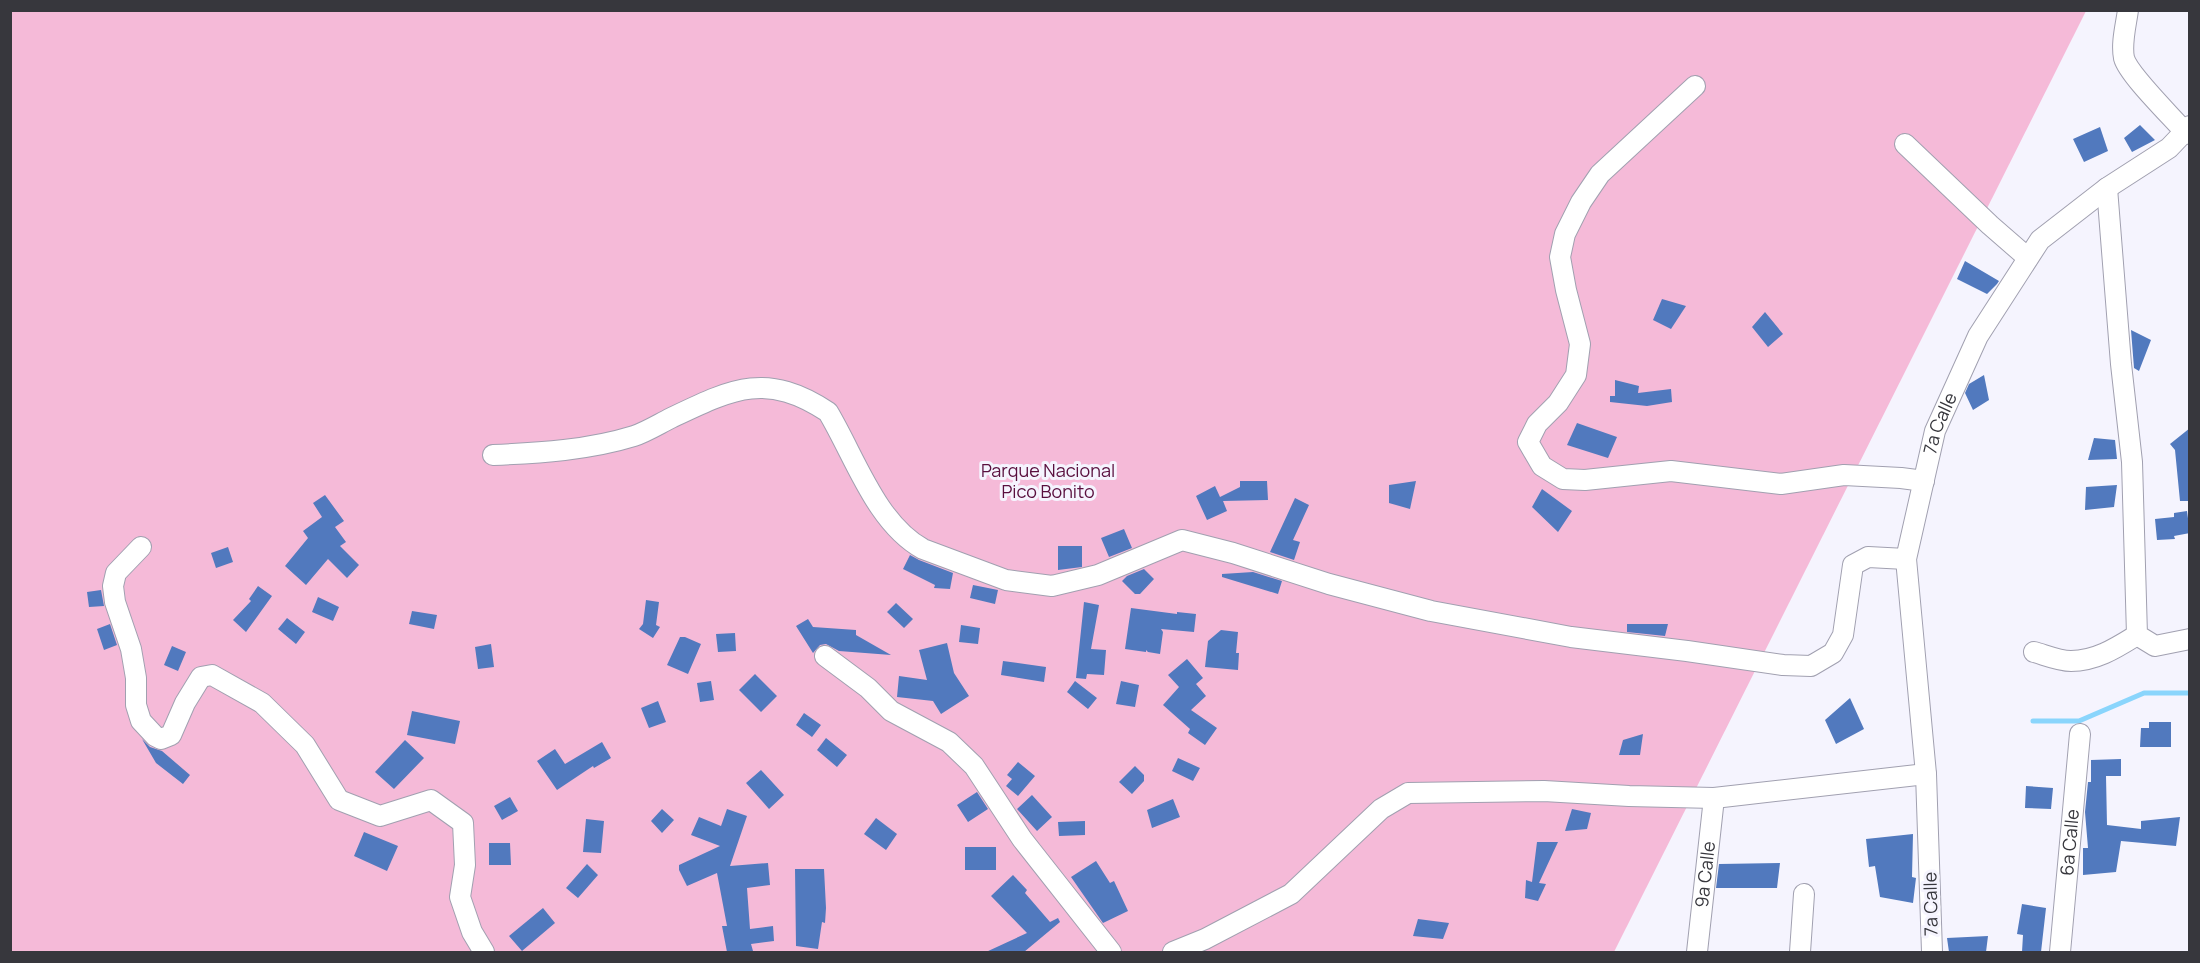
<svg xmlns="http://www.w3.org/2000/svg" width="2200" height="963" viewBox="0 0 2200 963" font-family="Manrope,sans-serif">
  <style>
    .green { fill: #f5bad8 }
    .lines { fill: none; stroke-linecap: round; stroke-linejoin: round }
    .stream { stroke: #8ad5fc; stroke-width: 5 }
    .building { fill: #5179be }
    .minor-casing { stroke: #a1a0b0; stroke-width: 22 }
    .minor { stroke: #fff; stroke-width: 20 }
    .labels { text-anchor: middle; stroke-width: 6; stroke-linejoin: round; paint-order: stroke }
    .street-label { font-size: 18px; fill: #37373d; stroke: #f5f4fe }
    .park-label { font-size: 18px; fill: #590f3e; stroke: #f5f4fe }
  </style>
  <rect width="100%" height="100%" fill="#f5f4fe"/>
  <path class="green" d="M 10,11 L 2086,11 L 1614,952 L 11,952 Z"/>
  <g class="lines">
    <path class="stream" d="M 2033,721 L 2079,721 L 2144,693 L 2190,693"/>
  </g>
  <path class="building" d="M 2140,125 L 2155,140 L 2132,152 L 2124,138 Z
    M 2100,127 L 2108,151 L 2084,162 L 2073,139 Z
    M 1965,261 L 1999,281 L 1997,284 L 1987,294 L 1957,279 Z
    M 1662,299 L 1686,306 L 1671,329 L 1653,320 Z
    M 1765,312 L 1783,334 L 1768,347 L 1752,327 Z
    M 2131,330 L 2151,340 L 2139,371 L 2134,368 Z
    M 1984,375 L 1989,400 L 1973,410 L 1965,393 L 1969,384 Z
    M 1615,380 L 1639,386 L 1638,393 L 1671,389 L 1672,402 L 1647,406 L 1610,402 L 1610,396 L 1615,396 Z
    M 1577,423 L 1617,437 L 1608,458 L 1567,445 Z
    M 2190,428 L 2190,501 L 2180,501 L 2175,450 L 2170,444 Z
    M 2094,438 L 2115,440 L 2117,459 L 2088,460 Z
    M 1240,481 L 1267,481 L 1268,500 L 1223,501 L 1227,511 L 1207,520 L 1196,496 L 1215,486 L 1220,497 L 1240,487 Z
    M 1416,481 L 1410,509 L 1389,503 L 1389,485 Z
    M 2117,485 L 2114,507 L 2085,510 L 2086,487 Z
    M 1542,489 L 1572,511 L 1558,532 L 1532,507 Z
    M 325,495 L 344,521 L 335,527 L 346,542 L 340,546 L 359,565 L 347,578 L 328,559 L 306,585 L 285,566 L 308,538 L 303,531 L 322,517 L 313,503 Z
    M 1295,498 L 1309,505 L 1293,540 L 1300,542 L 1294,560 L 1270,552 Z
    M 2187,511 L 2190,533 L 2174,536 L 2175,539 L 2157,540 L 2155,519 L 2174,517 L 2174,513 Z
    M 1124,529 L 1132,548 L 1109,557 L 1101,538 Z
    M 1058,546 L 1082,546 L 1082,567 L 1058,570 Z
    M 228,547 L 233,562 L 216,568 L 211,553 Z
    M 910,555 L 919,560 L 953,573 L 950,589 L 934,588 L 935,585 L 903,569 Z
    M 1144,569 L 1154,579 L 1140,594 L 1135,594 L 1122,581 L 1127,576 Z
    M 1253,572 L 1282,581 L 1278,594 L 1222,577 L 1222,574 Z
    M 973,585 L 998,590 L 995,604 L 970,598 Z
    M 258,586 L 272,596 L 246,632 L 233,620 L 251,601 L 249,599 Z
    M 101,590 L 104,606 L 89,607 L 87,592 Z
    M 318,597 L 339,607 L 333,621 L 312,612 Z
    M 646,600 L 659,602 L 656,625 L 660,627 L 653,638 L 639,629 L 643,624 Z
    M 1084,602 L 1099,605 L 1091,649 L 1106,650 L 1104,675 L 1087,674 L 1086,679 L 1076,678 Z
    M 896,603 L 913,619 L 904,628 L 887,612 Z
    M 1131,608 L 1177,614 L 1177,612 L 1196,614 L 1194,632 L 1161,629 L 1163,632 L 1160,654 L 1148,652 L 1146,650 L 1146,652 L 1125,649 Z
    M 412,611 L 437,615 L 434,629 L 409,624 Z
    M 287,618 L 305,632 L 296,644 L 278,629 Z
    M 808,619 L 813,627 L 856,630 L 856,635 L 891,655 L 839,651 L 826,644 L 820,645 L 813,653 L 796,626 Z
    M 110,624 L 117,645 L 104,650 L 97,629 Z
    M 1627,624 L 1668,624 L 1665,636 L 1627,632 Z
    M 961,625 L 980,628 L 978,644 L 959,642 Z
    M 1221,630 L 1238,632 L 1236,653 L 1239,653 L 1238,670 L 1205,667 L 1208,641 Z
    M 735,633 L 736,651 L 718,652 L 716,634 Z
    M 680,637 L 685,637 L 701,644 L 688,674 L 667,665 Z
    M 947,643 L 954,673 L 969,696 L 941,714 L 933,701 L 897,697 L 899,676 L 927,680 L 919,650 Z
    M 491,644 L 494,667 L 478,669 L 475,647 Z
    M 172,646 L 186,652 L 178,671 L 164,665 Z
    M 1187,659 L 1203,678 L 1196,684 L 1206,696 L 1191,710 L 1217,728 L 1205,745 L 1188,733 L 1190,729 L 1163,705 L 1179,687 L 1168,675 Z
    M 1003,661 L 1046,667 L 1044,682 L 1001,675 Z
    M 755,674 L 777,696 L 761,712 L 739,690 Z
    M 711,681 L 714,700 L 700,702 L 697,683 Z
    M 1075,681 L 1097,698 L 1088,709 L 1067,692 Z
    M 1121,681 L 1139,685 L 1135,707 L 1116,704 Z
    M 1850,698 L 1864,729 L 1836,744 L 1825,720 Z
    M 658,701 L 666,722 L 649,728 L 641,708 Z
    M 412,711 L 460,721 L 455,744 L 407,735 Z
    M 804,713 L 821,725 L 812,737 L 796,725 Z
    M 2149,722 L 2171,722 L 2171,747 L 2140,747 L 2141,728 L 2149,728 Z
    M 1643,734 L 1640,755 L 1619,755 L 1623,740 Z
    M 826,738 L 847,755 L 837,767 L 817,750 Z
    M 142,739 L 150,747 L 162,751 L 190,775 L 183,784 L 156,763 Z
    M 405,740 L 424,758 L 394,789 L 375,772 Z
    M 602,742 L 611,758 L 594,768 L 593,766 L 557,790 L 537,761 L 555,749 L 565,764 Z
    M 1178,758 L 1200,768 L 1193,781 L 1172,771 Z
    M 2121,759 L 2121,776 L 2106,776 L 2107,825 L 2141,829 L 2141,821 L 2180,817 L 2176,846 L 2121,841 L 2116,872 L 2083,875 L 2083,848 L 2088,848 L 2085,812 L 2088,782 L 2091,782 L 2091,760 Z
    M 1018,762 L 1035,776 L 1018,796 L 1006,786 L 1012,779 L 1007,775 Z
    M 1135,766 L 1144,775 L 1144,781 L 1132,794 L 1119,782 Z
    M 761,770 L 784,795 L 769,809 L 746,783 Z
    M 2026,786 L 2053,788 L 2051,809 L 2025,808 Z
    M 977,792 L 988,809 L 968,822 L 957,805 Z
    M 1032,795 L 1052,817 L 1037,831 L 1017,809 Z
    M 510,797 L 518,811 L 502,820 L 494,806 Z
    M 1173,799 L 1180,817 L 1152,828 L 1147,810 Z
    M 662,809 L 674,820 L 662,833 L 651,821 Z
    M 727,809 L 747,816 L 730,866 L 768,863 L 770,885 L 747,888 L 750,929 L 773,926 L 774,941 L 751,944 L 753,951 L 745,952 L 727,952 L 722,926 L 727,926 L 717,873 L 687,886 L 679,870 L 679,865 L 720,846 L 691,835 L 699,817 L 721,826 Z
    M 1572,809 L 1591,813 L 1587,829 L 1565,831 Z
    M 876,818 L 897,834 L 886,850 L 864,834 Z
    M 586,819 L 604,821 L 601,853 L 583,852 Z
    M 1085,821 L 1085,835 L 1059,836 L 1058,822 Z
    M 364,832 L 398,846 L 387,871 L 354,856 Z
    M 1913,834 L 1912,877 L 1916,878 L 1913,903 L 1880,897 L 1875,866 L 1869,867 L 1866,839 Z
    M 1537,842 L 1558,842 L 1539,883 L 1546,884 L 1538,901 L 1525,898 L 1526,880 L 1532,882 Z
    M 489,843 L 510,843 L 511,865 L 489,865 Z
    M 965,847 L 996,847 L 996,870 L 965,870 Z
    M 1096,861 L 1110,883 L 1114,881 L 1128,911 L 1103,923 L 1071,877 Z
    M 1780,863 L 1777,888 L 1716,888 L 1719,864 Z
    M 587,864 L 598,875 L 578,898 L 566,888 Z
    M 795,869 L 824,869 L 826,908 L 825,923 L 822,922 L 818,949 L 796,946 Z
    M 1013,875 L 1027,890 L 1025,893 L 1050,922 L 1058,918 L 1060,922 L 1024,952 L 986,952 L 1027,933 L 991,896 Z
    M 2022,904 L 2046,908 L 2041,952 L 2022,952 L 2023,935 L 2017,934 Z
    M 543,908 L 555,923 L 522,951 L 509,936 Z
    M 1418,919 L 1449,923 L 1443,939 L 1413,936 Z
    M 1988,936 L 1986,952 L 1949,952 L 1947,938 Z"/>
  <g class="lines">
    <defs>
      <g id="minor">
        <path d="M 2128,10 C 2126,25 2121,43 2124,58 C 2128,74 2171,116 2184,131 L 2190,134"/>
        <path d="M 1695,86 L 1600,174 L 1581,202 L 1565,234 L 1560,257 L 1566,290 L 1580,344 L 1576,375 L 1558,403 L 1537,424 L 1528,442 L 1542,466 L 1563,479 L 1585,480 L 1671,471 L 1781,484 L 1844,475 L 1901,478 L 1924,481"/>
        <path d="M 1905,144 L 1990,225 L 2028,258"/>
        <path d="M 2107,188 L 2121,364 L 2132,462 L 2137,635 L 2155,646 L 2190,639"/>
        <path d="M 493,455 C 540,453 589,450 634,436 C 646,432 659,424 671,418 C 732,389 766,371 828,412 C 855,457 876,523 923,549 L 1006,580 L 1052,586 L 1098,575 L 1182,540 L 1233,553 L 1329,584 L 1431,611 L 1571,637 L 1687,651 L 1783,665 L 1811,666 L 1833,653 L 1843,635 L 1853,565 L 1868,557 L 1906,559"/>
        <path d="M 141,547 L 116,573 L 113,586 L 115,602 L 131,649 L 136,678 L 136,705 L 141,721 L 155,736 L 161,739 L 171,735 L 185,703 L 201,677 L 212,675 L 262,703 L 305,745 L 339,800 L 380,816 L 431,800 L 463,823 L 465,865 L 460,897 L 472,932 L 484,952"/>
        <path d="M 2034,652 C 2045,655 2059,661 2071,661 C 2096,661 2116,648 2137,635"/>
        <path d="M 825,656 L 868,688 L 891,711 L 949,742 L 974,766 L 1022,839 L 1111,952"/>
        <path d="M 1173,952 L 1205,939 L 1291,894 L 1381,809 L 1408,793 L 1544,791 L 1629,796 L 1714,798 L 1926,774"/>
        <path id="s1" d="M 1697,952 L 1714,798"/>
        <path d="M 1800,952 L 1804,894"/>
        <path id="s2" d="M 1932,952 L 1926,774 L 1906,559 L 1935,431 L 1978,336 L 2040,240 L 2107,188 L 2169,148 L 2190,126"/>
        <path id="s3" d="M 2060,952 L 2080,734"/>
      </g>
    </defs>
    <use href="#minor" class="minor-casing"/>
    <use href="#minor" class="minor"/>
  </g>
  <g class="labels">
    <g class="street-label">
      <text dy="6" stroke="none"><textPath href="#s2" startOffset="534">7a Calle</textPath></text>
      <text dy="6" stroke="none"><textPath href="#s3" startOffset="110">6a Calle</textPath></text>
      <text dy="6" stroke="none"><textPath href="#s1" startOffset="78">9a Calle</textPath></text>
      <text transform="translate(1931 904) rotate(-91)" y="6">7a Calle</text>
    </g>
    <g class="park-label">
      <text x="1048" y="477">Parque Nacional<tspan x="1048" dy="21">Pico Bonito</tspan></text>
    </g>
  </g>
  <rect width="2200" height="963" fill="none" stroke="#37373d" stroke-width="24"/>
</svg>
